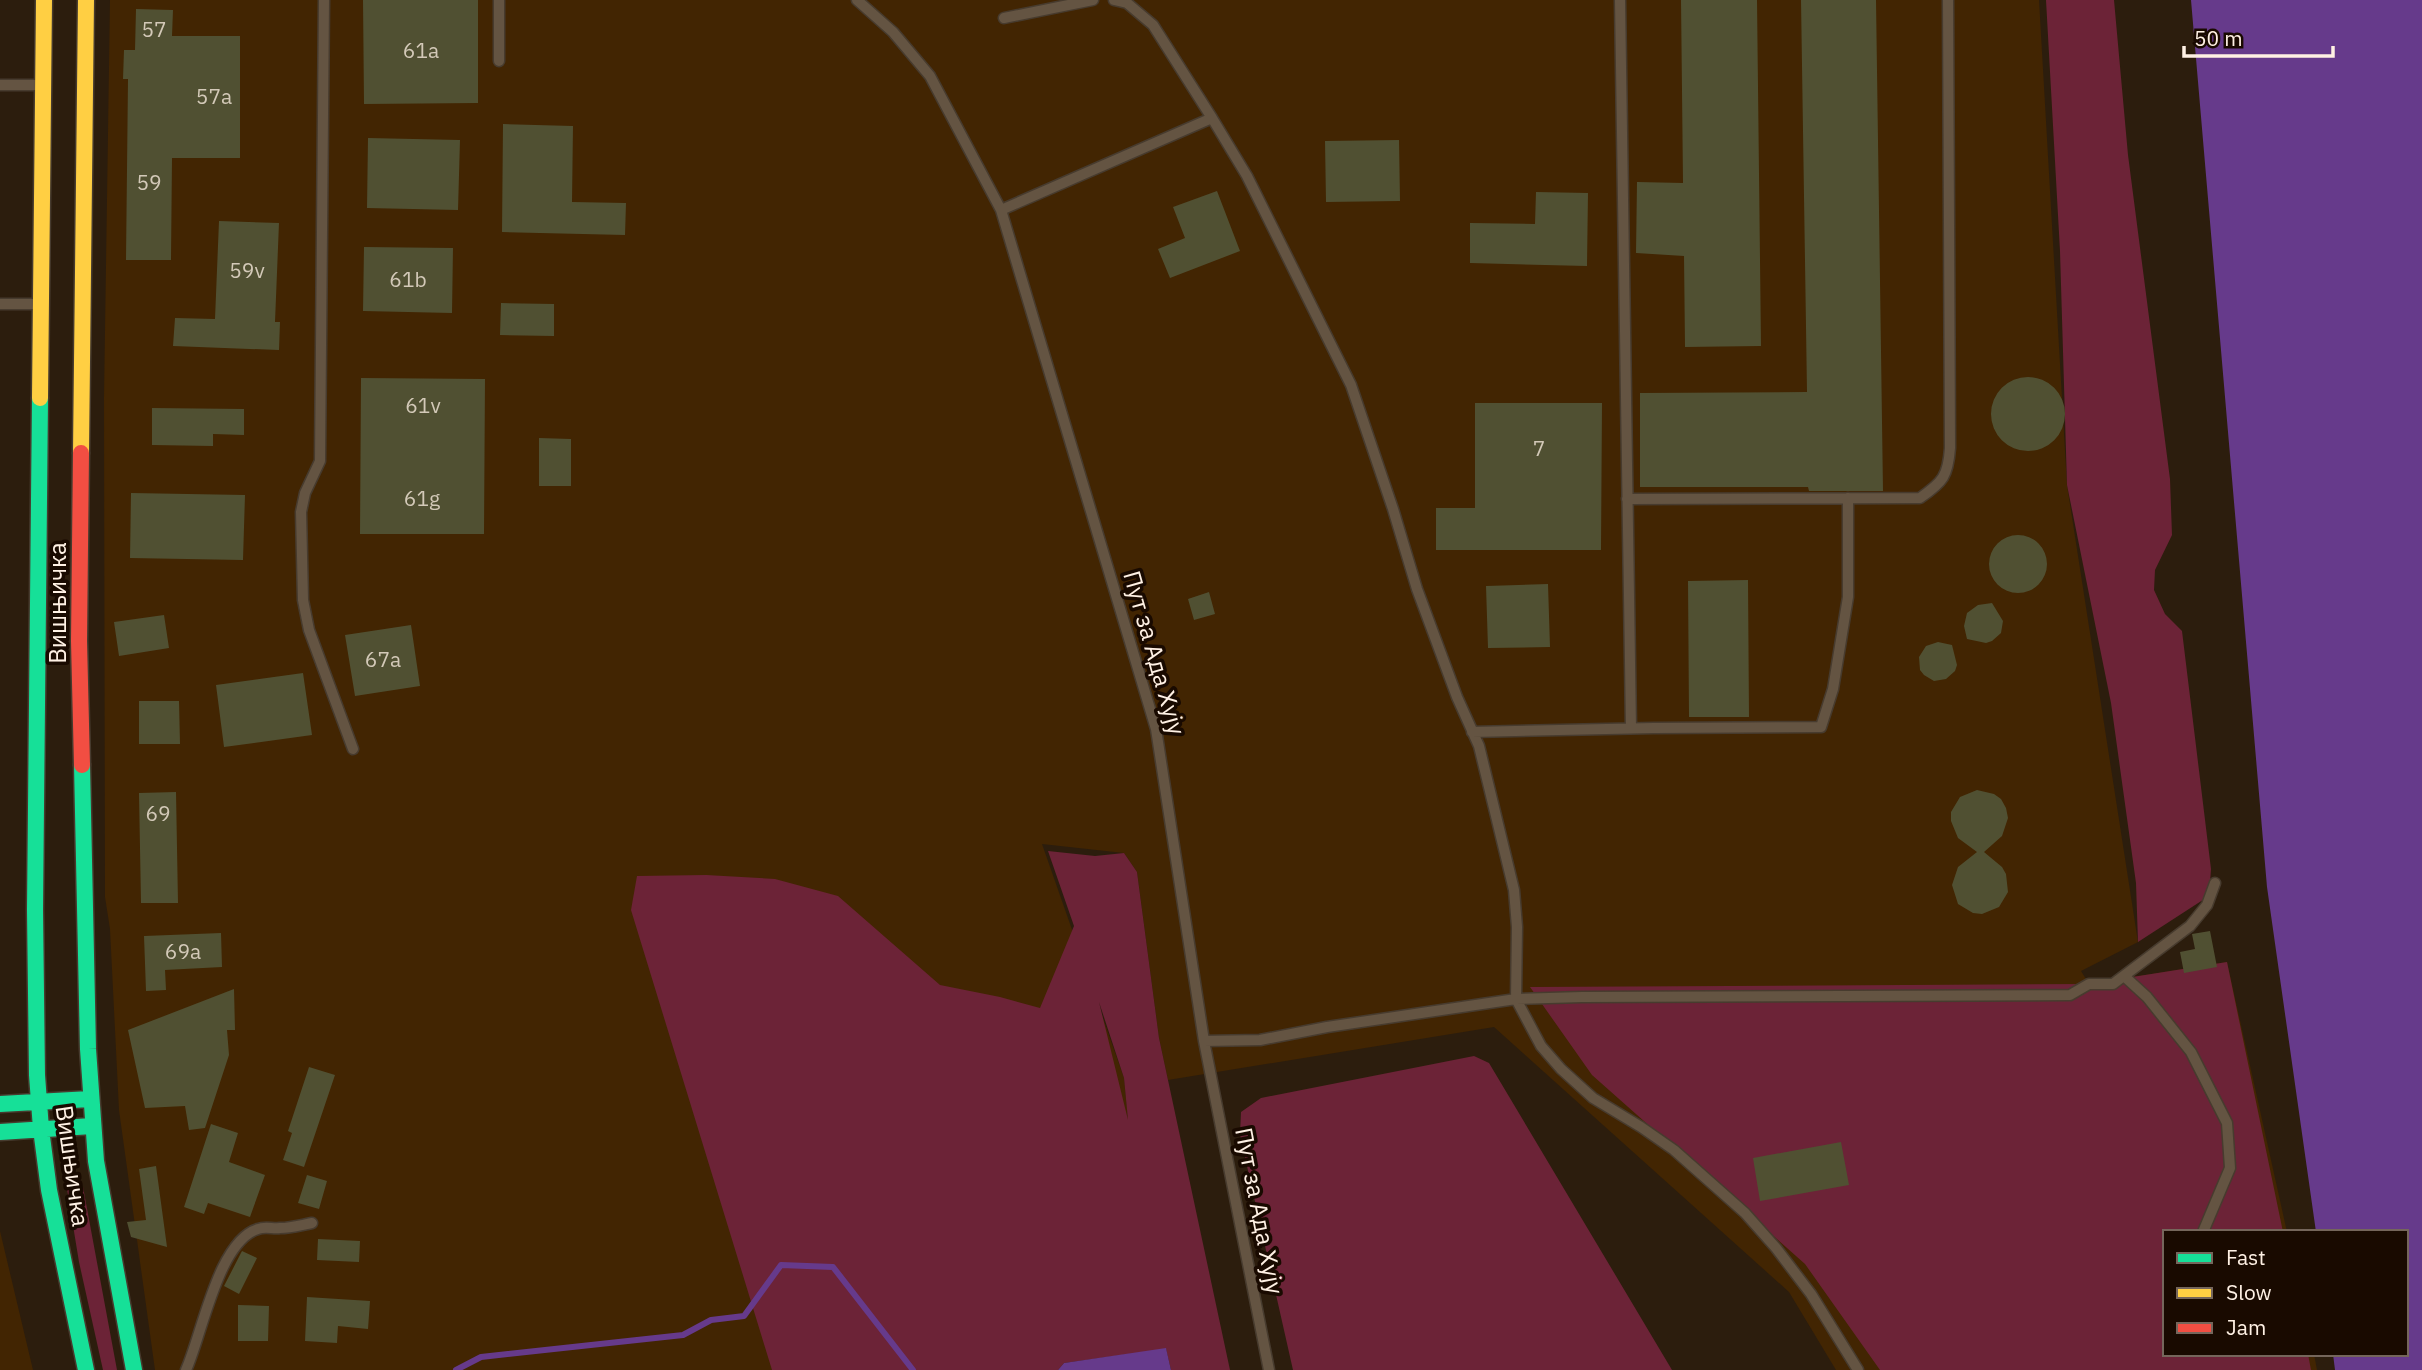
<svg xmlns="http://www.w3.org/2000/svg" width="2422" height="1370" viewBox="0 0 2422 1370" font-family="'IBM Plex Sans',sans-serif">
  <style>
    .built { fill: #422502 }
    .green { fill: #6c2337; fill-rule: evenodd }
    .water { fill: #663a8b }
    .lines { fill: none; stroke-linecap: round; stroke-linejoin: round }
    .stream { stroke: #663a8b; stroke-width: 6 }
    .building { fill: #505032 }
    .lane-casing { stroke: #473b2e; stroke-width: 13 }
    .fast-casing { stroke: #473b2e; stroke-width: 19 }
    .slow-casing { stroke: #473b2e; stroke-width: 19 }
    .jam-casing { stroke: #473b2e; stroke-width: 19 }
    .lane { stroke: #645442; stroke-width: 10 }
    .fast { stroke: #16e098; stroke-width: 16 }
    .slow { stroke: #ffcf43; stroke-width: 16 }
    .jam { stroke: #f24e42; stroke-width: 16 }
    .labels { text-anchor: middle; stroke-width: 7; stroke-linejoin: round; paint-order: stroke }
    .number-label { font-size: 21px; fill: #d3c9b8 }
    .street-label { font-size: 24px; fill: #fff1e4; stroke: #190a00 }
  </style>
  <rect width="100%" height="100%" fill="#2c1d0d"/>
  <path class="built" d="M 110,0 L 2039,0 L 2067,485 L 2138,942 L 2081,971 L 2089,984 L 2227,962 L 2287,1232 L 2165,1232 L 2165,1354 L 2314,1354 L 2317,1370 L 1836,1370 L 1789,1292 L 1494,1027 L 1168,1080 L 1159,1038 L 1137,872 L 1124,853 L 1042,844 L 1124,1078 L 1129,1128 L 1166,1348 L 1064,1363 L 1058,1370 L 155,1370 L 119,1110 L 110,929 L 105,897 L 104,398 Z
    M 0,1231 L 33,1370 L 0,1370 Z"/>
  <path class="green" d="M 2046,0 L 2114,0 L 2128,155 L 2170,479 L 2172,535 L 2155,570 L 2154,590 L 2165,614 L 2182,631 L 2211,869 L 2209,896 L 2138,942 L 2136,883 L 2111,703 L 2067,485 L 2060,251 Z
    M 1048,851 L 1095,856 L 1124,853 L 1137,872 L 1159,1038 L 1230,1370 L 1171,1370 L 1166,1349 L 1064,1363 L 1058,1370 L 772,1370 L 631,910 L 637,876 L 706,875 L 775,879 L 838,896 L 940,985 L 1000,997 L 1040,1008 L 1074,926 ZM 1099,1002 L 1124,1078 L 1128,1120 Z
    M 2227,962 L 2283,1232 L 2165,1232 L 2165,1354 L 2308,1354 L 2311,1370 L 1880,1370 L 1805,1264 L 1592,1075 L 1530,987 L 2088,984 Z
    M 1474,1056 L 1489,1063 L 1672,1370 L 1293,1370 L 1240,1135 L 1241,1112 L 1261,1098 Z
    M 83,1187 L 117,1370 L 103,1370 L 79,1262 L 67,1189 Z"/>
  <path class="water" d="M 2191,0 L 2422,0 L 2422,1370 L 2335,1370 L 2333,1354 L 2406,1354 L 2406,1232 L 2316,1232 L 2267,887 Z
    M 1166,1348 L 1171,1370 L 1058,1370 L 1064,1363 Z"/>
  <g class="lines">
    <path class="stream" d="M 456,1370 L 481,1357 L 683,1335 L 711,1320 L 744,1316 L 781,1265 L 833,1267 L 913,1370"/>
  </g>
  <path class="building" d="M 363,0 L 478,0 L 478,103 L 364,104 Z
    M 1681,0 L 1757,0 L 1761,346 L 1685,347 L 1684,256 L 1636,253 L 1637,182 L 1683,183 Z
    M 1801,0 L 1876,0 L 1883,491 L 1809,491 L 1808,487 L 1640,487 L 1640,393 L 1807,392 Z
    M 136,9 L 173,10 L 172,36 L 240,36 L 240,158 L 172,158 L 171,260 L 126,260 L 128,79 L 123,79 L 124,50 L 135,50 Z
    M 503,124 L 573,126 L 572,202 L 626,203 L 625,235 L 502,232 Z
    M 368,138 L 460,140 L 458,210 L 367,208 Z
    M 1399,140 L 1400,201 L 1326,202 L 1325,141 Z
    M 1217,191 L 1240,251 L 1170,278 L 1158,249 L 1185,238 L 1173,207 Z
    M 1536,192 L 1588,193 L 1587,266 L 1470,263 L 1470,223 L 1535,224 Z
    M 219,221 L 279,223 L 275,322 L 280,322 L 279,350 L 173,346 L 175,318 L 215,319 Z
    M 364,247 L 453,248 L 452,313 L 363,311 Z
    M 501,303 L 554,304 L 554,336 L 500,335 Z
    M1991 414a37 37 0 1 1 74 0a37 37 0 1 1-74 0Z
    M 361,378 L 485,379 L 484,534 L 360,534 Z
    M 1475,403 L 1602,403 L 1601,550 L 1436,550 L 1436,508 L 1475,508 Z
    M 152,408 L 244,409 L 244,435 L 213,434 L 213,446 L 152,445 Z
    M 539,438 L 571,439 L 571,486 L 539,486 Z
    M 131,493 L 245,495 L 243,560 L 130,558 Z
    M1989 564a29 29 0 1 1 58 0a29 29 0 1 1-58 0Z
    M 1748,580 L 1749,717 L 1689,717 L 1688,581 Z
    M 1548,584 L 1550,647 L 1488,648 L 1486,586 Z
    M 1209,592 L 1215,614 L 1194,620 L 1188,599 Z
    M 1992,603 L 2003,621 L 2001,633 L 1992,641 L 1986,643 L 1967,639 L 1964,626 L 1967,613 L 1978,605 Z
    M 164,615 L 169,648 L 119,656 L 114,622 Z
    M 411,625 L 420,686 L 355,696 L 345,635 Z
    M 1938,642 L 1952,645 L 1957,665 L 1955,671 L 1946,679 L 1934,681 L 1924,675 L 1920,670 L 1919,657 L 1926,646 Z
    M 303,673 L 312,735 L 224,747 L 216,685 Z
    M 139,701 L 179,701 L 180,744 L 139,744 Z
    M 1977,790 L 1994,794 L 2001,799 L 2006,808 L 2008,818 L 2002,836 L 1984,852 L 2002,867 L 2006,874 L 2008,892 L 1999,907 L 1982,914 L 1973,913 L 1958,904 L 1952,885 L 1958,867 L 1977,852 L 1958,838 L 1951,821 L 1951,812 L 1960,797 Z
    M 176,792 L 178,903 L 141,903 L 139,793 Z
    M 2210,931 L 2217,967 L 2184,973 L 2180,952 L 2195,949 L 2192,934 Z
    M 221,933 L 222,967 L 165,970 L 166,990 L 146,991 L 144,936 Z
    M 234,989 L 235,1030 L 227,1030 L 229,1055 L 205,1128 L 189,1130 L 185,1106 L 145,1108 L 128,1030 Z
    M 309,1067 L 335,1075 L 304,1167 L 283,1160 L 292,1133 L 288,1131 Z
    M 211,1124 L 238,1133 L 229,1162 L 265,1175 L 250,1217 L 208,1203 L 204,1214 L 184,1207 Z
    M 1841,1142 L 1849,1185 L 1760,1201 L 1753,1158 Z
    M 156,1166 L 167,1247 L 131,1237 L 127,1222 L 146,1220 L 139,1169 Z
    M 307,1175 L 327,1181 L 319,1209 L 298,1203 Z
    M 318,1239 L 360,1241 L 359,1262 L 317,1260 Z
    M 242,1251 L 257,1258 L 239,1294 L 224,1286 Z
    M 307,1297 L 370,1301 L 368,1329 L 338,1326 L 337,1343 L 305,1341 Z
    M 238,1305 L 269,1306 L 268,1341 L 238,1341 Z"/>
  <g class="lines">
    <defs>
      <path id="lane" d="M 324,0 L 320,461 L 305,493 L 301,512 L 303,600 L 309,630 L 353,749
        M 857,0 L 893,32 L 930,76 L 1001,210 L 1156,729 L 1204,1041 L 1269,1370
        M 1114,0 L 1127,3 L 1153,25 L 1212,118 L 1247,176 L 1351,385 L 1393,509 L 1417,589 L 1457,697 L 1479,746 L 1514,890 L 1517,927 L 1516,999 L 1541,1046 L 1561,1069 L 1593,1098 L 1641,1127 L 1674,1150 L 1745,1213 L 1776,1248 L 1811,1294 L 1858,1370
        M 1620,0 L 1631,728
        M 1004,18 L 1093,0
        M 499,61 L 499,0
        M 0,85 L 43,85
        M 1001,210 L 1212,118
        M 0,304 L 38,304
        M 1627,499 L 1920,498 C 1943,482 1948,476 1950,448 L 1948,0
        M 1472,732 L 1654,728 L 1821,727 L 1833,689 L 1848,597 L 1848,498
        M 2124,976 L 2147,997 L 2191,1052 L 2227,1123 L 2230,1168 L 2203,1232
        M 1204,1041 L 1260,1040 L 1327,1027 L 1516,999 L 1582,997 L 2070,995 L 2089,984 L 2113,984 L 2190,926 L 2207,905 L 2215,883
        M 186,1370 C 202,1335 218,1241 258,1229 C 265,1226 273,1229 280,1228 C 291,1228 301,1225 312,1223"/>
      <path id="fast" d="M 40,398 L 35,910 L 37,1075 L 41,1129 L 49,1190 L 86,1370
        M 82,765 L 88,1049 L 96,1161 L 134,1370
        M 0,1104 L 90,1099
        M 0,1132 L 92,1126"/>
      <path id="slow" d="M 40,398 L 44,0
        M 81,453 L 86,0"/>
      <path id="jam" d="M 81,453 L 79,641 L 82,765"/>
    </defs>
    <use href="#lane" class="lane-casing"/>
    <use href="#fast" class="fast-casing"/>
    <use href="#slow" class="slow-casing"/>
    <use href="#jam" class="jam-casing"/>
    <use href="#lane" class="lane"/>
    <use href="#fast" class="fast"/>
    <use href="#slow" class="slow"/>
    <use href="#jam" class="jam"/>
  </g>
  <g class="labels">
    <g class="number-label">
      <text x="154" y="37">57</text>
      <text x="421" y="58">61a</text>
      <text x="214" y="104">57a</text>
      <text x="149" y="190">59</text>
      <text x="247" y="278">59v</text>
      <text x="408" y="287">61b</text>
      <text x="423" y="413">61v</text>
      <text x="1539" y="456">7</text>
      <text x="422" y="506">61g</text>
      <text x="383" y="667">67a</text>
      <text x="158" y="821">69</text>
      <text x="183" y="959">69a</text>
    </g>
    <g class="street-label">
      <text transform="translate(58 603) rotate(-90)" y="8">Вишњичка</text>
      <text transform="translate(1154 653) rotate(74)" y="8">Пут за Ада Хују</text>
      <text transform="translate(72 1166) rotate(82)" y="8">Вишњичка</text>
      <text transform="translate(1259 1211) rotate(79)" y="8">Пут за Ада Хују</text>
    </g>
  </g>
  <rect x="2163" y="1230" width="245" height="126" fill="#190a00" stroke="#75665b" stroke-width="2"/>
  <rect x="2177" y="1253" width="35" height="10" fill="#16e098" stroke="#75665b" stroke-width="2"/>
  <text x="2226" y="1265" font-size="21" fill="#fff1e4">Fast</text>
  <rect x="2177" y="1288" width="35" height="10" fill="#ffcf43" stroke="#75665b" stroke-width="2"/>
  <text x="2226" y="1300" font-size="21" fill="#fff1e4">Slow</text>
  <rect x="2177" y="1323" width="35" height="10" fill="#f24e42" stroke="#75665b" stroke-width="2"/>
  <text x="2226" y="1335" font-size="21" fill="#fff1e4">Jam</text>
  <path d="M2184 46v10h149v-10" fill="none" stroke="#fff1e4" stroke-width="3.5"/>
  <text x="2194" y="46" font-size="21" fill="#fff1e4" stroke="#190a00" stroke-width="5" paint-order="stroke">50 m</text>
</svg>
